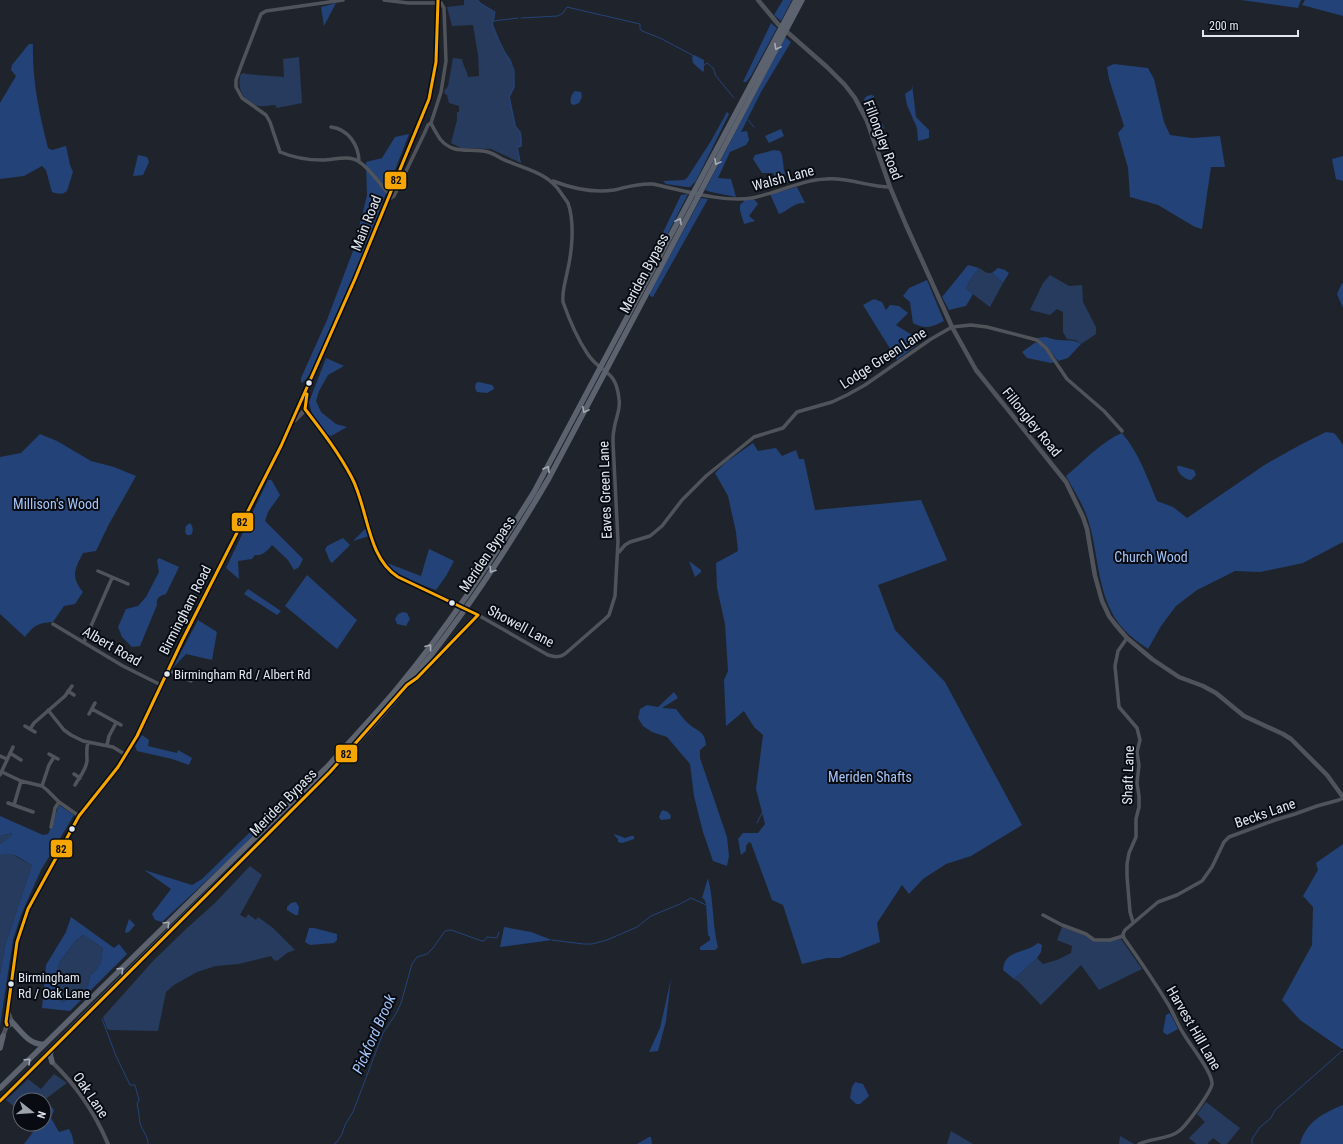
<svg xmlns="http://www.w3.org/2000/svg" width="1343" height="1144" viewBox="0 0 1343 1144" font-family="'Roboto Condensed',sans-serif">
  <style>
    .green { fill: #273b5e }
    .forest { fill: #234277; fill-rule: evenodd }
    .water { fill: #234379 }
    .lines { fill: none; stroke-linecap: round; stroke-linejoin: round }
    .stream { stroke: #234379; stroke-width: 1 }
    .minor { stroke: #50545a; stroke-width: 3.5 }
    .tertiary { stroke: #50545a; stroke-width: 4 }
    .secondary { stroke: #50545a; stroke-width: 4.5 }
    .trunk { stroke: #5c636e; stroke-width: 5.5 }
    .bus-1-casing { stroke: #080c12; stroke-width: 6 }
    .bus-1 { stroke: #f7a600; stroke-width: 3 }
    .oneway { stroke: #a5acb6 }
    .bus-dot { fill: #e1e7f1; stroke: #080c12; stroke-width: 1.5 }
    .labels { text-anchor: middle; stroke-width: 4; stroke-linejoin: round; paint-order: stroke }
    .bus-label { font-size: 13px; fill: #e1e7f1; stroke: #080c12; text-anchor: start }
    .street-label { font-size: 14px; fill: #e1e7f1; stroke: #080c12 }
    .park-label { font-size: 14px; fill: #a5c5fa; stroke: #080c12 }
    .water-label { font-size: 15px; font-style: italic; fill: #a5c6fa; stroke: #080c12 }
    .line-badge { stroke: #080c12; stroke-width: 1.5 }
    .pale-badge-label { font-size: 11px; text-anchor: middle; font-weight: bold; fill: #111 }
  </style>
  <rect width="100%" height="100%" fill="#1f242c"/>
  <path class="green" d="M 464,0 L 478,0 L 481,3 L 495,12 L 494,20 L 493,24 L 503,49 L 511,60 L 514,70 L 515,87 L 510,97 L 516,126 L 521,132 L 522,140 L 522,146 L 518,148 L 521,163 L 491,149 L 461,148 L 451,143 L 457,120 L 457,112 L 459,112 L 459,106 L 449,103 L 447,95 L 444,93 L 445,89 L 446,89 L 448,86 L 453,58 L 462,59 C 463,66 467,70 468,77 L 479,76 L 478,55 L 473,25 L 452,26 L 447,7 L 464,5 Z
    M 299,57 L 302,103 L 277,108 L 275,105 C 269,105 264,107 259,106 C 243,103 236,87 241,74 L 244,73 L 246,74 L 284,77 L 283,59 Z
    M 979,268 L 987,273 L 992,273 L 1003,283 L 990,307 L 966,289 L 969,282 Z
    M 1050,275 L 1069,286 L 1082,285 L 1083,302 L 1096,327 L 1096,334 L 1081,344 L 1075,340 L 1067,339 L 1063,332 L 1063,312 L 1057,309 L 1050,315 L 1030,310 L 1043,283 Z
    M 12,833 L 12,837 L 0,844 L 0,836 Z
    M 3,853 L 11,854 L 32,865 L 5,946 L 0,974 L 0,855 Z
    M 250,866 L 262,875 L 240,915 L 246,918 L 248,914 L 256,920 L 258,917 L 273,928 L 295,950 L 287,953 L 277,961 L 274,960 L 271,956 L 239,964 L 216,966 L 197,972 L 174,985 L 166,992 L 158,1031 L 110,1030 L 107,1029 L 103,1017 L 153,961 L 187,928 L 215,903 Z
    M 1062,927 L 1084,935 L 1094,942 L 1121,939 L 1142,969 L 1099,990 L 1081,965 L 1041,1005 L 1019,982 L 1014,979 L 1037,958 L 1043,964 L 1057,960 L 1071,953 L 1072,946 L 1057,940 Z
    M 83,935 L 103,948 L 101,962 L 97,969 L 90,976 L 88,986 L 78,994 L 63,1002 L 58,999 L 54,994 L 56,989 L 54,983 L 60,961 L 76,940 Z
    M 54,1074 L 67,1083 L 44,1100 L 20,1100 L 20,1111 L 6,1100 L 28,1079 L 41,1089 Z
    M 1206,1102 L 1240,1128 L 1227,1144 L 1221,1144 L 1213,1138 L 1207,1144 L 1196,1144 L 1189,1138 L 1205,1122 L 1197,1114 Z
    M 951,1131 L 973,1144 L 947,1144 Z
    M 1120,1136 L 1134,1144 L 1119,1144 Z"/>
  <path class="forest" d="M 783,0 L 792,0 L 781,21 L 774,15 Z
    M 1241,0 L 1301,0 L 1298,8 Z
    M 1305,0 L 1343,0 L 1343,16 L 1302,5 Z
    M 336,3 L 324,26 L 321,7 Z
    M 771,23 L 777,28 L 751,76 L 746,82 L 743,82 Z
    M 785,37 L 791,42 L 761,92 L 741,132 L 747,131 L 749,140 L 746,145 L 730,152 L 718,178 L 731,179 L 736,197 L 711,192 L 705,190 Z
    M 29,44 L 33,44 C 32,79 39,113 48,148 L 52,150 L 66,146 L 70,165 L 73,172 L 67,191 C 62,195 58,194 52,192 L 46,170 L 42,166 L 24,176 L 0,179 L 0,103 L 16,76 L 11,70 L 12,65 Z
    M 694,55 L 704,60 L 704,70 L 703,72 L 693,63 L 692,57 Z
    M 1114,64 L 1148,68 L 1154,79 L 1164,122 L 1170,135 L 1192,138 L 1220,136 L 1225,167 L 1211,167 L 1202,229 L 1195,227 L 1158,205 L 1130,197 L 1128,168 L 1118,133 L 1124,126 L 1109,79 L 1107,67 Z
    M 912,84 L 916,117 L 929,130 L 929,138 L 918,141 L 917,128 L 907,105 L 905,94 L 912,89 Z
    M 575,91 L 581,92 L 582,97 L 579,103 L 574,105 L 571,104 C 570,99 571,94 575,91 Z
    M 727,112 L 729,114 L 696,181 L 690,187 L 687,187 L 666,184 L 663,181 L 684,180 L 687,178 L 711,141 Z
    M 883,124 L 886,140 L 878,144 L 873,127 Z
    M 409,134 C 385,196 362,258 336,319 C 329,336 316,372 302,383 L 301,382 L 301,378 L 327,320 L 354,248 L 367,195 L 366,162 L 382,158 L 395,137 Z
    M 138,155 L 147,157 L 149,162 L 143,175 L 133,176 Z
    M 1343,156 L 1343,181 L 1336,179 L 1332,159 Z
    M 797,187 L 805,203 C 794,202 788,211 779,214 L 770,194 Z
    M 688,194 L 663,243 L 661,245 L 657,245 L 681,195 Z
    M 701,198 L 708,199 L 653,297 L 650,296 L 650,292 Z
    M 754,199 L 758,204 L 749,216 L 755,221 L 744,224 L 740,210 L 740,205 L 745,200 Z
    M 968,265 L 979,268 L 969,282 L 966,289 L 973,294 L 966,306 L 949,310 L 942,297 Z
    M 998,268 L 1005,270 L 1009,273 L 1003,283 L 992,273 Z
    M 927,280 L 944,321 C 932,327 925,330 913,323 L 910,302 L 903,296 L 909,288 Z
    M 1342,283 L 1343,284 L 1343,308 L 1337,294 Z
    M 874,299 L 882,302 L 886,310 L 890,305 L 899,306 L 908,313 L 896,325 L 912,335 L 918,344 L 897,360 L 863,305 Z
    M 1046,337 C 1050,338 1055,340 1059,340 C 1068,341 1073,339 1081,344 L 1068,358 L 1058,361 L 1047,347 L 1037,338 Z
    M 1036,342 L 1041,345 L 1055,362 L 1051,363 L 1027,358 L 1022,352 Z
    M 326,358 L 344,366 L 328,375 L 319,391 L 316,401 L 321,412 L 336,424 L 347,427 L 331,436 L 328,435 L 312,414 L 309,402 Z
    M 1326,432 L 1334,433 L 1339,439 L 1343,445 L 1343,542 L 1303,563 L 1260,572 L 1235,571 L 1197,590 L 1176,606 L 1161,626 L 1148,649 C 1138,642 1128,635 1120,625 C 1095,593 1100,551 1086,514 C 1081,501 1073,489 1066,476 C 1083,462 1102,441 1122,433 C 1139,453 1147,477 1157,501 L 1173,507 L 1187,518 L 1266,464 L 1300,445 Z
    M 40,434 L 57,441 L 91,461 L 114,467 L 136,476 L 109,524 L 96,551 L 83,553 C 75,569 70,576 83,592 L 75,604 L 64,606 L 53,622 C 38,623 34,625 25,637 L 0,614 L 0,457 L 21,453 Z
    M 753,443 L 758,451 L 776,448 L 782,456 L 796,450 L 799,459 L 804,459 L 815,510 L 921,500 L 947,560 L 878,585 L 895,630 L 945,682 L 1022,825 L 971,856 L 946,864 L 923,879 L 909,894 L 902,885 L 877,923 L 880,942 L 840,958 L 827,958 L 802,964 L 783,905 L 772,900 L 751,843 L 749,842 L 746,846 L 746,851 L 741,855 L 738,839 L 743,833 L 758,833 L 765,824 L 756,789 L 763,735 L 754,727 L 744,711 L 726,726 L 724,680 L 728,671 L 725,624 L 717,588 L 716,563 L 738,551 L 736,532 L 728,496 L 715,473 L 726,462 Z
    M 1177,466 L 1180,466 L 1194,470 L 1196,475 L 1191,480 C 1184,479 1177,473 1177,466 Z
    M 268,480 L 271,480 L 272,481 L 280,495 L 268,512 L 265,521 L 303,559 L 299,567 L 294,570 L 288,560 L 272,545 C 267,551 263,556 255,555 L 252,559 L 238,561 L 239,579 L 226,568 Z
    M 367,527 L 369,536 L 353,541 Z
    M 343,538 L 350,545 L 332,563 C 328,560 328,554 325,550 L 327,546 Z
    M 429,549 L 454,561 L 446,576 L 436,590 C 423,585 394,576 387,563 L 421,576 Z
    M 159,558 L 179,567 L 166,594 C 159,596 156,598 157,605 L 140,646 L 132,647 L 122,637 L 118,627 L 126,609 L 138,606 L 146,597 L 159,572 L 157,560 Z
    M 689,561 L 701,570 L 701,572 L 695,577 Z
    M 307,575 L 357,620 L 337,649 L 285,606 Z
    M 248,589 L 281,611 L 277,615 L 244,594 Z
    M 198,620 L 217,632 L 212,660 L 186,654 L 172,669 Z
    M 674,692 L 678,698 L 662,708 L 676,709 C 680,714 684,720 689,724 C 698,732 705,731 706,745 L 700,750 L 700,758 L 727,837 L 729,856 L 727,866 L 713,861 L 703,832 L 694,796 L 690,764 L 667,737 L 652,732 L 643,726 L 638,718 L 640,709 L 647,705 L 658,707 Z
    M 142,735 L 149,740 L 148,746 L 177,753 L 178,750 L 192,758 L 189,765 L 172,759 L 137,751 L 135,746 Z
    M 281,802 L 283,805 L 231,858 L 162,922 L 155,920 L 152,914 L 171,889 L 144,870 L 192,885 L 202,879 Z
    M 59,805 L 74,815 L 41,870 L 21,915 L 13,940 L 0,1026 L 0,974 L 5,946 L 32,865 C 23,860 11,850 0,855 L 0,844 L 12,836 L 12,833 L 0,836 L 0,816 L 43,835 L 48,834 C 54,823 54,816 59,805 Z
    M 1343,844 L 1343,1048 L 1342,1049 L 1300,1020 L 1282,1000 L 1312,945 L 1313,907 L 1303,896 L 1318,870 L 1316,863 Z
    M 708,878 C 714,901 712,925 718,947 L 715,950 L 700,950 L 700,947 L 710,940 L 710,937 L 708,935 L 706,903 L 704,899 L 702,898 Z
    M 71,917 L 114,948 L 119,944 L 127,954 L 70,1011 L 42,1008 L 46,965 L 66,932 ZM 83,935 L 103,948 L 101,962 L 97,969 L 90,976 L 88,986 L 78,994 L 63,1002 L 58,999 L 54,994 L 56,989 L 54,983 L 60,961 L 76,940 Z
    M 309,928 L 314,928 L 337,934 L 337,940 L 334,943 L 310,945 L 305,942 Z
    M 1038,943 L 1042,945 L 1041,952 L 1037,958 L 1014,979 L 1003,970 C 1004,954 1015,954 1027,949 C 1031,948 1035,945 1038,943 Z
    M 671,979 L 666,1021 L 658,1051 L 649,1052 L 660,1028 Z
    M 1170,1013 L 1178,1029 L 1167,1035 L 1163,1032 L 1166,1015 Z
    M 855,1082 L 863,1084 L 869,1096 L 860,1104 L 856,1104 L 850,1098 L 852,1087 Z
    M 45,1099 L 54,1110 L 51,1118 L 59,1132 L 69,1129 L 72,1135 L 74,1144 L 24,1144 L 33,1132 L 28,1124 L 44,1124 L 44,1100 Z
    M 1343,1105 L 1343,1144 L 1300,1144 C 1306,1122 1323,1113 1343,1105 Z
    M 649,1137 L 651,1137 L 652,1144 L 637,1144 Z"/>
  <path class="water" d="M 694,56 L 697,57 L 699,61 L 703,64 L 704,66 L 702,69 C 696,67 693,62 694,56 Z
    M 871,95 L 874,96 L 874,99 L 866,104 L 864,99 L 867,96 Z
    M 781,129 L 784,136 L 769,143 L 765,136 Z
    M 774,150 L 780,151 L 782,155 L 784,170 L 788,183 L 782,184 L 779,184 L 773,173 L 762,173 L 753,159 L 755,155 Z
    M 479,382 L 492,385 L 493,386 L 494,389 L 487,393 L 477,392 L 475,388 L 476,383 Z
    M 190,523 C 193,527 194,530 191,535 L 187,535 L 185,532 L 186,526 Z
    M 403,612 L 407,613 L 410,619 L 406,626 L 397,624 L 395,619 L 398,614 Z
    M 663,810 L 668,812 L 671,816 L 670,819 L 661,820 L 659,817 L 661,812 Z
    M 614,834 L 625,838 L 631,836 L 634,836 L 634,839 L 622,843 L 618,842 L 618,839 L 615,836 Z
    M 296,902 L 299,907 L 298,915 L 295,915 L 287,910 L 287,907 L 291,903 Z
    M 129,919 L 135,925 L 129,932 L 126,933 L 125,931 Z
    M 504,927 L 531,932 L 552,940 L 500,947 Z
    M 314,930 L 322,932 L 322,936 L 312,941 L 309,940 L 309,931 Z
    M 328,934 L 334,935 L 335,939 L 332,941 L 322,940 Z"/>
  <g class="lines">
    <path class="stream" d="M 478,0 L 480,3 L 495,12 L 494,18 L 492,24 L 494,31 L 514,70 L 514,86 L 509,97 L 515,126 L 520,133 L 521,146 L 517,147 L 520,162
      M 521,18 L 558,16 L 563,13 L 567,7 L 640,24 L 640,29 L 642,31 L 660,38 L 694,56
      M 493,21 L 518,18
      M 704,65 L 707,63 L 713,68 L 716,76 L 734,98
      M 748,120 L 754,127
      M 757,823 L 763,811
      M 552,940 L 583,944 L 592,944 L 607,940 L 637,927 L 651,916 L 680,904 L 691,898 L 706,905
      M 96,982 L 113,965 L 115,948
      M 102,1019 L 116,1056 L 130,1085 L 135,1085 L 139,1100 L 137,1104 C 139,1111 139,1117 140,1123 C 142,1131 148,1135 148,1144
      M 334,1144 L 337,1142 L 342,1134 L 345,1125 L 353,1112 L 383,1033 L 397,1012 L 401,1003 L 412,964 L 417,957 L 427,954 L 433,948 L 445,931 L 451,930 L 482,941 L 484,941 L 487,937 L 497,938 L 499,932
      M 1252,1144 L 1252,1139 L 1260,1127 L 1271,1118 L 1275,1110 L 1342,1051"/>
    <path class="minor" d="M 343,0 L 266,11 L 261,14 L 241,66 L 236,80 L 236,87 L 242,98 L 266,115 L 270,122 L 280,152 C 292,157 309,160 322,160 C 334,160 348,155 358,161 C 371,169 380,185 390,195
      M 384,0 L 408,3 L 438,3
      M 431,123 C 433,128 437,134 440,139 C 454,156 470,147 488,152 C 495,154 501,159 507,161 C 528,170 548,173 561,193 C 563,196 566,200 568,203 C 575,223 572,252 567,273 C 565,283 562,292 563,302 C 569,319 577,338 587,353 C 600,374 616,368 619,399 C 621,410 615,419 614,430 C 613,434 613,438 613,442 L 618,541 L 615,596 L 609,615 L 605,619 L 566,653 C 560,658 555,657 548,655 L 478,615
      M 331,127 C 348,129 359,145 359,162
      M 553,181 C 571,188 594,193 614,190 C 628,187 637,183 653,184 C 681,190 725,203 752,198 C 777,193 801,180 826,179 C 848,177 868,187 890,187
      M 388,198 L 391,198 L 394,196 L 424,134 L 428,125 L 431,123 L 441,92 L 446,61 L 444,8 L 441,3 L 438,1
      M 619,552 L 625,545 L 630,542 L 650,536 L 662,526 L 682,500 L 706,476 L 754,437 L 783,428 L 797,412 L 832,402 L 847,395 L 865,385 L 931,339 L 952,327 L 971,325 L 987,327 L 1037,340 L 1046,348 L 1067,379 L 1104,411 L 1122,431
      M 98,571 L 128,584
      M 53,624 L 123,666 L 161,685
      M 1127,638 L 1118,651 L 1115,666 L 1119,707 L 1137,728 L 1140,740 L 1137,752 L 1139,765 L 1137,783 L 1139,796 L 1139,807 L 1136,819 L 1136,837 L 1129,853 L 1127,864 L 1127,876 L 1130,912 L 1133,922
      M 84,642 L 112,578
      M 168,670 L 191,681
      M 68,691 L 74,695
      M 92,709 L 121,725
      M 48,710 L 64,730 L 71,735 L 83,741 L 113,747 L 126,755
      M 89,714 L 95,703
      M 25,726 L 35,732
      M 30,729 L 34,723 L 65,696 L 72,686
      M 107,745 L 109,736 L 116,723
      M 10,753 L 21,760
      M 49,754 L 58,759
      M 0,756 L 7,759
      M 2,772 L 21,781 L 42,786 L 47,790 L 59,802 L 79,816
      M 74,774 L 80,778
      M 0,775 L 13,747
      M 75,785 C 79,778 86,770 87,761 C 87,755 86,749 88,742
      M 42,786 L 49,765 L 54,757
      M 8,803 L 33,812
      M 14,805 L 21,781
      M 51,827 L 55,808 L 59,802
      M 1043,915 L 1062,925 L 1086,934 L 1094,940 L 1110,940 L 1123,936
      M 1139,1144 C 1151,1138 1170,1139 1179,1131 C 1186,1126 1211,1092 1212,1084 C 1213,1073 1191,1046 1185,1036 C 1178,1026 1174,1014 1168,1004 C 1154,981 1139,959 1124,938 L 1123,934 L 1125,930 L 1158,902 L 1177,895 L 1202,881 L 1212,867 L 1224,842 L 1229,837 L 1275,820 L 1295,814 L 1317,806 L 1339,800 L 1343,798"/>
    <path class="tertiary" d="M 305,409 C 324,434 344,460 357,488 C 367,510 372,555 388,570 C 400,580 417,585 432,592 C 447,599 463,607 478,615
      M 52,1062 C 76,1085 95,1113 108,1144"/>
    <path class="secondary" d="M 758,0 L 778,24 L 827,67 L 845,85 L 855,98 L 867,121 L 890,187 L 906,225 L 952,327 L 976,370 L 1066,482 L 1083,517 L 1087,529 L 1095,576 L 1102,601 L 1109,616 L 1115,624 L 1127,638 L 1152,659 L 1179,677 L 1203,686 L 1216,693 L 1244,716 L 1283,734 L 1291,739 L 1327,775 L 1343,797
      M 295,420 L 305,410 L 305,398
      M 7,1025 L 6,1022 L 17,942 L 28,909 L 45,877 L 79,816 L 118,767 L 137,736 L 182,641 L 281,446 L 355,279 L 429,99 C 438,64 438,36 438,0
      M 7,1025 L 10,1025 L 12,1022 L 8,1012
      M 3,1036 L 7,1025"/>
    <path class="trunk" d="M 416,679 L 478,615
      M 12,1022 C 21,1031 30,1046 44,1044
      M 0,1048 L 3,1036
      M 52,1062 L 50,1054 L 52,1049
      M 0,1088 L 328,766 C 350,741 373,717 395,691 C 447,629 491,561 534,492 L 796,0
      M 0,1101 C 73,1027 146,954 219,882 C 284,818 349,755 407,685 C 461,620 507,550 549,478 L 802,0"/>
    <defs>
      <path id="bus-1" d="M 7,1025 L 6,1022 L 17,942 L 28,909 L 79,816 L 118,767 L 137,736 L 182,641 L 281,446 L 355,279 L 429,99 L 436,62 L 438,0
        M 0,1101 L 330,772 L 407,685 L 417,678 L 478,615 L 398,577 C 367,558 368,508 352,478 C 339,453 322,431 305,409 L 307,394"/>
    </defs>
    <use href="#bus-1" class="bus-1-casing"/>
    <use href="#bus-1" class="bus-1"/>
  </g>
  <defs><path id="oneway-chevron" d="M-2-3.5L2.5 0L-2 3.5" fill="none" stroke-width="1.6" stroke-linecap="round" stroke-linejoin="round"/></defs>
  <g class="oneway">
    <use href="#oneway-chevron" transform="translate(777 47) rotate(118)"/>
    <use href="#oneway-chevron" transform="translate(717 162) rotate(118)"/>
    <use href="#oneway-chevron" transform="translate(679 221) rotate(-62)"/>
    <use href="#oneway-chevron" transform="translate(585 410) rotate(118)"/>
    <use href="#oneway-chevron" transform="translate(547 469) rotate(-61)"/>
    <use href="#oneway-chevron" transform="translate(492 570) rotate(123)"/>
    <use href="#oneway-chevron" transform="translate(429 647) rotate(-53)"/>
    <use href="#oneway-chevron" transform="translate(167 924) rotate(-45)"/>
    <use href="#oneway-chevron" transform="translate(121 970) rotate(-44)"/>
    <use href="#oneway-chevron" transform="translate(28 1061) rotate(-44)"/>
  </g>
  <g class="bus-dot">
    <circle cx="309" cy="383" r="3.5"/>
    <circle cx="452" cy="603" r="3.5"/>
    <circle cx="167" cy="674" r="3.5"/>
    <circle cx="72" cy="829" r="3.5"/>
    <circle cx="11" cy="984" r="3.5"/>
  </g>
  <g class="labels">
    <g class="bus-label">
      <text x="174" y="679">Birmingham Rd / Albert Rd</text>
      <text x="18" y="982">Birmingham<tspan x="18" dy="16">Rd / Oak Lane</tspan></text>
    </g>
    <g class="street-label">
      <text transform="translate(883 140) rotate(69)" y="5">Fillongley Road</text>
      <text transform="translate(783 178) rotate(-15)" y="5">Walsh Lane</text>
      <text transform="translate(366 223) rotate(-68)" y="5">Main Road</text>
      <text transform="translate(644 273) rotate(-62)" y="5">Meriden Bypass</text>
      <text transform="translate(883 358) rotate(-33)" y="5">Lodge Green Lane</text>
      <text transform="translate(1032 422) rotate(51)" y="5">Fillongley Road</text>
      <text transform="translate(605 490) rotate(-92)" y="5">Eaves Green Lane</text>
      <text transform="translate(487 554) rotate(-56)" y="5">Meriden Bypass</text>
      <text transform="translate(185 610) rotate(-63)" y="5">Birmingham Road</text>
      <text transform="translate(521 626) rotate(28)" y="5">Showell Lane</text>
      <text transform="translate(112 646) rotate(30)" y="5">Albert Road</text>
      <text transform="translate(1128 775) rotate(-88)" y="5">Shaft Lane</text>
      <text transform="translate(283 802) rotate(-45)" y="5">Meriden Bypass</text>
      <text transform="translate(1265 813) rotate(-19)" y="5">Becks Lane</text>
      <text transform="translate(1194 1028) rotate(60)" y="5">Harvest Hill Lane</text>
      <text transform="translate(91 1095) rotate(56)" y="5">Oak Lane</text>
    </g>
    <g class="park-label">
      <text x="56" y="509">Millison's Wood</text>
      <text x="1151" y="562">Church Wood</text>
      <text x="870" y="782">Meriden Shafts</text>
    </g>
    <g class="water-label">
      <text transform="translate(374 1034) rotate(-66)" y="5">Pickford Brook</text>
    </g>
  </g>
  <g class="line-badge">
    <rect x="384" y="171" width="23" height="19" rx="4" fill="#f7a600"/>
    <rect x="231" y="512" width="23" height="20" rx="4" fill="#f7a600"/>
    <rect x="335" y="744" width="23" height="19" rx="4" fill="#f7a600"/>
    <rect x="50" y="839" width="23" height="19" rx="4" fill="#f7a600"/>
  </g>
  <g class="pale-badge-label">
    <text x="396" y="184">82</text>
    <text x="242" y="526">82</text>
    <text x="346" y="758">82</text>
    <text x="61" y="853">82</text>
  </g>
  <g transform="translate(32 1112) rotate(107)"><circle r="19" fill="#080c12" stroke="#5f646b"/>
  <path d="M0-3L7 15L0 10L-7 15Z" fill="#9da3ac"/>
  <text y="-6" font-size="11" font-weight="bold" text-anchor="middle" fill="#e1e7f1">N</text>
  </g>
  <path d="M1203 30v6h95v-6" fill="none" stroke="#e1e7f1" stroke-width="2"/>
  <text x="1209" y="30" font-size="12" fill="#e1e7f1" stroke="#080c12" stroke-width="3" paint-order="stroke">200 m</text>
</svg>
